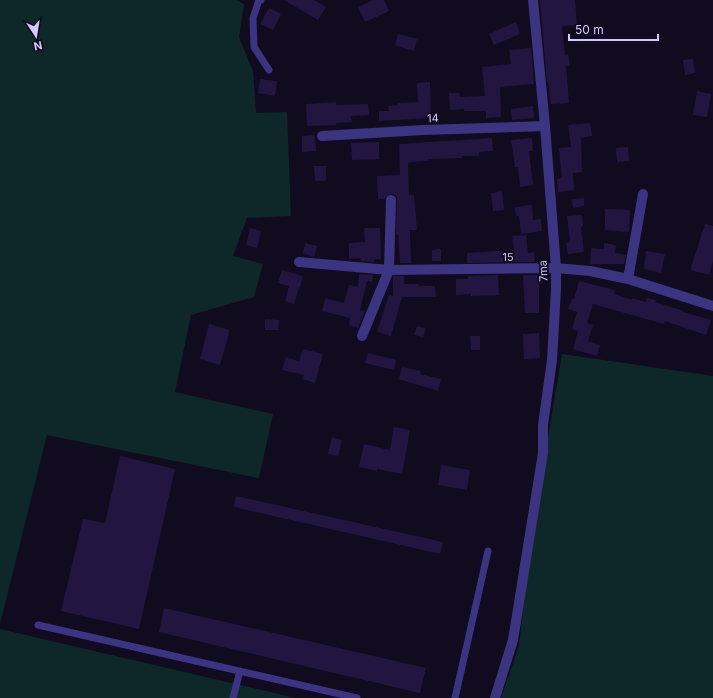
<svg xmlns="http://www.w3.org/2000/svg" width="713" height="698" viewBox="0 0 713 698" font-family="Inter,sans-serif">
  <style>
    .green { fill: #0e2829 }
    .building { fill: #221641 }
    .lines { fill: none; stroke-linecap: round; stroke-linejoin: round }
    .service { stroke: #3c3481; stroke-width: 7 }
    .minor { stroke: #3c3481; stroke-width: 10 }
    .labels { text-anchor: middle; stroke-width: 4; stroke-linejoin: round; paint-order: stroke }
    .street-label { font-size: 11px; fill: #d4c9ff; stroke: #100b1f }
  </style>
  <rect width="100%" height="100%" fill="#100b1f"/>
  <path class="green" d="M 0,0 L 236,0 L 244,4 L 239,37 L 253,71 L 256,113 L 287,112 L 291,216 L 247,218 L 233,256 L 263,264 L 254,297 L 191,315 L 175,392 L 273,414 L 259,478 L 47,435 L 0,624 Z
    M 562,354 L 713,376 L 713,698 L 501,698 L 519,646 L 531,539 Z
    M 0,629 L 296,698 L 0,698 Z"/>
  <path class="building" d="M 284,0 L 314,0 L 326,7 L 318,20 Z
    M 373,0 L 384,0 L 389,11 L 365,22 L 358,7 Z
    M 540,0 L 575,0 L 577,25 L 562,26 L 565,55 L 568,54 L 570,66 L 566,66 L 569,103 L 551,104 L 548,82 L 547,82 L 541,11 L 544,10 L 541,11 Z
    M 269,8 L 281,14 L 273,30 L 260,24 Z
    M 516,22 L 520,34 L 494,45 L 489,34 Z
    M 398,34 L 417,39 L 414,51 L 395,45 Z
    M 531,48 L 534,84 L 500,87 L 501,117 L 486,118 L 486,111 L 464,111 L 464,109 L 450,110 L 449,93 L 459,93 L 460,97 L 485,96 L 482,67 L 511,64 L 509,50 Z
    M 693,59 L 695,73 L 685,75 L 683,60 Z
    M 260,79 L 277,81 L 275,96 L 258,93 Z
    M 430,82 L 431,118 L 379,121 L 379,111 L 389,111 L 388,106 L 398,105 L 398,103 L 418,102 L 417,83 Z
    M 697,91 L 711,94 L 707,117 L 693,115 Z
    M 336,102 L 336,105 L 368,104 L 369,115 L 351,116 L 352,122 L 336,123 L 336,125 L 307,126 L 306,104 Z
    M 533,106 L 534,118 L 512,120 L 511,109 Z
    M 590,123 L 592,136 L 581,138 L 582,172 L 573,173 L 574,190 L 558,192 L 557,179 L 562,178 L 559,148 L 571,147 L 568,125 Z
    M 315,135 L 316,151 L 302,152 L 302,136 Z
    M 492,138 L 493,151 L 479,152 L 479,156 L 462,156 L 462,158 L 428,159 L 428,161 L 409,162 L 408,164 L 409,195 L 414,195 L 417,230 L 410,230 L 411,263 L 400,263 L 398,235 L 396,235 L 397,197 L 395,195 L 391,194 L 388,195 L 385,199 L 378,199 L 377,176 L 400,175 L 399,144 Z
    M 532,138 L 533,151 L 529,151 L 533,185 L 520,187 L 518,167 L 515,167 L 511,140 Z
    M 379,142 L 379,159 L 352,160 L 351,143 Z
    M 628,147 L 629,161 L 617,162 L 616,148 Z
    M 314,166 L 326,166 L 326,181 L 315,181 Z
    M 502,191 L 504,210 L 493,211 L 491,193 Z
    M 584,198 L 584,206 L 573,208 L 572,199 Z
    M 532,205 L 533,220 L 541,219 L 542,231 L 521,234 L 519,216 L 516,216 L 515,207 Z
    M 605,209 L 630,210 L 629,232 L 605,230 Z
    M 582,215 L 583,226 L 581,227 L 584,252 L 568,254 L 566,243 L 570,242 L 567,216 Z
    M 705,224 L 713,226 L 713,261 L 709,275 L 690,270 Z
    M 250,228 L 261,231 L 257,248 L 246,245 Z
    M 364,228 L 380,228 L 381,259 L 374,259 L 374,262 L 360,261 L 361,258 L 349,259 L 349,243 L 365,242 Z
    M 526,235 L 528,253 L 534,252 L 535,262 L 467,263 L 467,253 L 514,250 L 512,236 Z
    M 305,243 L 317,246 L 314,257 L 303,253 Z
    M 604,243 L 616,245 L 615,253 L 626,255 L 624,264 L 590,264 L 591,248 L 604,249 Z
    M 441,249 L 441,261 L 432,261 L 432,250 Z
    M 646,251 L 665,254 L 661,273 L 644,269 Z
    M 282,270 L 303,276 L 300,287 L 299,287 L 294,304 L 285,301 L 289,286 L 278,283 Z
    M 359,274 L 373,275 L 372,282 L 367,281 L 360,310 L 365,311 L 358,328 L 349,325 L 350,318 L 322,311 L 325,298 L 344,303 L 349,285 L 358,287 Z
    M 498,275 L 499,295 L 471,296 L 471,294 L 456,295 L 456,279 L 468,279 L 468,276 Z
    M 523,275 L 542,275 L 542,284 L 539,284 L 539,313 L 525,313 Z
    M 393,276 L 404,276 L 404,284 L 419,284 L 419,286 L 435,286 L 436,297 L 402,297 L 391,336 L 377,332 L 389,295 L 393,296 Z
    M 579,281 L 615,290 L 614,294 L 632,300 L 632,298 L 645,302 L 647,298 L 656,300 L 655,302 L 684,311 L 683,312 L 711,320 L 706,335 L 665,321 L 664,324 L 593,304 L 587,323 L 593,325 L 588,341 L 600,345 L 597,356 L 573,349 L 578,331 L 572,329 L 577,312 L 568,309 L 572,299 L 574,299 Z
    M 265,319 L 279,320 L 278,330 L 265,330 Z
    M 209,324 L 230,330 L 220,365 L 200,359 Z
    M 417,326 L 426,328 L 423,337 L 414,335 Z
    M 539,333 L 540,358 L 524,359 L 523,334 Z
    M 470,336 L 480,336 L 480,350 L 471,350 Z
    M 303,349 L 323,354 L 315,383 L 303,379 L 304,375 L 282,370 L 286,357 L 299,361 Z
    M 368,353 L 396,360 L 394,370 L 365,363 Z
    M 402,367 L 421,371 L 420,374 L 441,379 L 438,391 L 399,379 Z
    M 394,427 L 410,430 L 402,474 L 377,469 L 377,471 L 359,467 L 364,444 L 390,450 Z
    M 332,437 L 342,440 L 338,456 L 328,454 Z
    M 120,456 L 175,469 L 139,629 L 61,611 L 83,519 L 105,523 Z
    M 441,465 L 470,470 L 467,490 L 438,485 Z
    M 236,496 L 443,542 L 440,554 L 234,507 Z
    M 164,608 L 426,668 L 420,693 L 159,632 Z"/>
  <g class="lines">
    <path class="service" d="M 261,0 L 259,0 L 253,18 L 254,47 L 269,70
      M 38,625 L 357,698
      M 233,698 L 240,671
      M 455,698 L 488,551"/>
    <path class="minor" d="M 322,136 L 423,130 L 545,126
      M 299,262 L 389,270 L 556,268 L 590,271 L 628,279 L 713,306
      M 628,279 L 643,194
      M 362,336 L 389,270 L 391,200
      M 495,698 L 513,640 L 543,453 L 543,425 L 552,360 L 556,289 L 556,268 L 545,126 L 533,0"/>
  </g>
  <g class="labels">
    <g class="street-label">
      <text transform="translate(433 118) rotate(-2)" y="4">14</text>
      <text transform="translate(508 257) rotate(-1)" y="4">15</text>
      <text transform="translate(543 271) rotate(-93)" y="4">7ma</text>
    </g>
  </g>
  <g transform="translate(36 36) rotate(168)" stroke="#100b1f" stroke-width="3" paint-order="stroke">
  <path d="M0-3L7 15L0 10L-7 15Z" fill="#d4c9ff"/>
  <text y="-6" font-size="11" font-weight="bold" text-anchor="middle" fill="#d4c9ff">N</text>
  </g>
  <path d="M569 34v6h89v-6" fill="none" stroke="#d4c9ff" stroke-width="2"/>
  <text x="575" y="34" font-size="12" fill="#d4c9ff" stroke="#100b1f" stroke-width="3" paint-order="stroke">50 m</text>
</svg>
